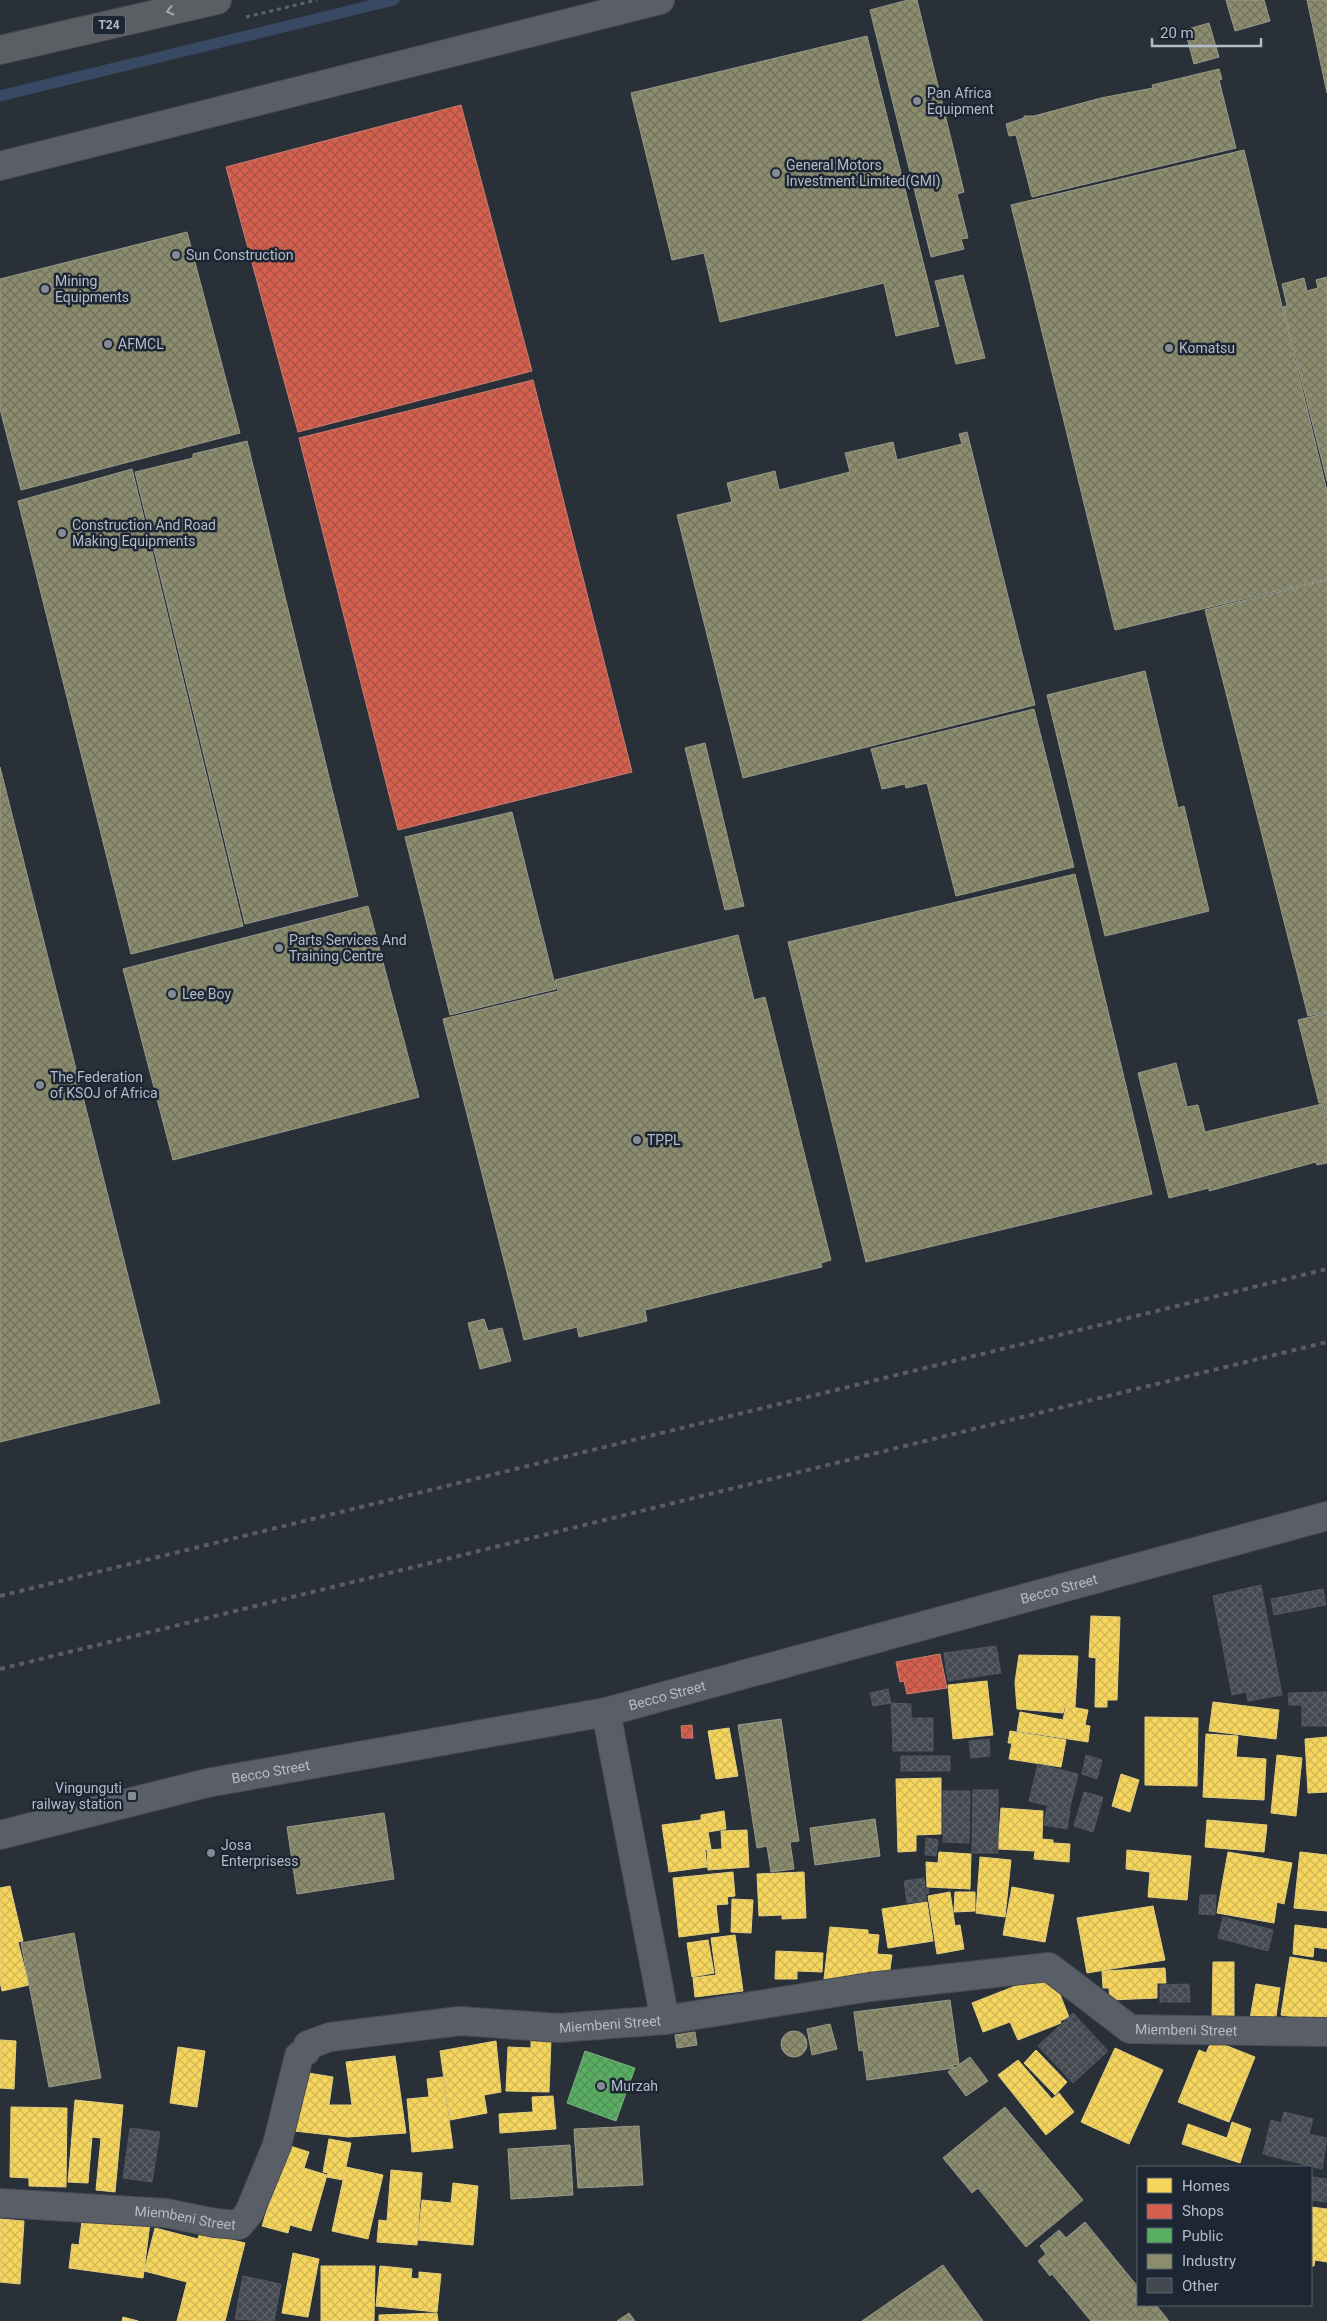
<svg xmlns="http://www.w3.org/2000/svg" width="1327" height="2321" viewBox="0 0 1327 2321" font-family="Roboto,sans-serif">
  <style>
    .homes { fill: url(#homes-cross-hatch); stroke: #e2ce7d }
    .shops { fill: url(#shops-cross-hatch); stroke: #cc7c72 }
    .public { fill: url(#public-cross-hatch); stroke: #75b280 }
    .industry { fill: url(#industry-cross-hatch); stroke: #989a89 }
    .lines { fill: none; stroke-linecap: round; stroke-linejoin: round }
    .stream { stroke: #384963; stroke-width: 11 }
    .building { fill: url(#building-cross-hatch); stroke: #52575f }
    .minor-casing { stroke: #484c53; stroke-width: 30 }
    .tertiary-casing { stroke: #484c53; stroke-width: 30 }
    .trunk-casing { stroke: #474c53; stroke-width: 30 }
    .path { stroke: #5d636a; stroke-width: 3; stroke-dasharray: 4 4; stroke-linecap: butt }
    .minor { stroke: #5a5e66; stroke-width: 28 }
    .tertiary { stroke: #5a5e66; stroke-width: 28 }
    .trunk { stroke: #5b5f64; stroke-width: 28 }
    .rail { stroke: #595d64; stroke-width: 4; stroke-dasharray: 5 5; stroke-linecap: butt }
    .oneway { stroke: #a2a9b5 }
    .poi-dot { fill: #848b96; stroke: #1d2633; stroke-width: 2 }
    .labels { text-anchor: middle; stroke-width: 5; stroke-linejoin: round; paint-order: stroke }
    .shield { fill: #1d2633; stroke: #878f9c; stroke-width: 1 }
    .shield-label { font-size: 12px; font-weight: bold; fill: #b4bcc9 }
    .poi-label { font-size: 14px; fill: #b4bcc9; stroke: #1d2633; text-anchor: start }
    .street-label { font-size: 14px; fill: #b4bcc9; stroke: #1d2633 }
  </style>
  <defs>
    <pattern id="homes-cross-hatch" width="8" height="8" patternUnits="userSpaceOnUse" patternTransform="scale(1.25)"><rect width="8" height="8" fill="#f6d55c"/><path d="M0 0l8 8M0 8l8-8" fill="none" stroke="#d0b656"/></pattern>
    <pattern id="shops-cross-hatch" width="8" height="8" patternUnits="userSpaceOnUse" patternTransform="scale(1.25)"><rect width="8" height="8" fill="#d6604d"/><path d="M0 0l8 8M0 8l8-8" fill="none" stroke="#a65448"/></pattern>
    <pattern id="public-cross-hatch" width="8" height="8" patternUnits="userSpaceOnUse" patternTransform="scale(1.25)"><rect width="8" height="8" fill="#5aae61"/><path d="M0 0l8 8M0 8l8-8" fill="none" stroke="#519058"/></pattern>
    <pattern id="industry-cross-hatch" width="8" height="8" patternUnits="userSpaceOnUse" patternTransform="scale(1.25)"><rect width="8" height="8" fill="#8c8c6e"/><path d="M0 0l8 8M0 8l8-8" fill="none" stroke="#72735f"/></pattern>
    <pattern id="building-cross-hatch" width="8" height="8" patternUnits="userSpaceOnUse" patternTransform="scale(1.25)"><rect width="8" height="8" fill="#444950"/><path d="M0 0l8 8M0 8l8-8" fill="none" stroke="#5d6168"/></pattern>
  </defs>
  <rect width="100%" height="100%" fill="#2a3038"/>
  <path class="homes" d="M 1091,1616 L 1120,1617 L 1117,1700 L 1107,1700 L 1107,1707 L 1095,1707 L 1096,1658 L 1089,1657 Z
    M 1019,1655 L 1078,1656 L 1075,1707 L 1065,1706 L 1063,1713 L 1017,1709 L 1015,1682 Z
    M 987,1681 L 993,1735 L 953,1739 L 948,1685 Z
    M 1213,1702 L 1279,1710 L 1276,1739 L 1209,1731 Z
    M 1066,1706 L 1088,1710 L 1085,1725 L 1090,1726 L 1088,1742 L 1017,1731 L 1020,1712 L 1063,1720 Z
    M 1145,1717 L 1198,1718 L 1197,1786 L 1145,1785 Z
    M 729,1728 L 738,1776 L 716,1779 L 708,1731 Z
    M 1010,1731 L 1066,1740 L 1061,1767 L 1009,1759 L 1012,1743 L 1008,1743 Z
    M 1206,1734 L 1238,1736 L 1236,1757 L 1266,1759 L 1264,1800 L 1203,1797 Z
    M 1327,1737 L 1327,1792 L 1308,1793 L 1305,1739 Z
    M 1277,1755 L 1302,1758 L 1296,1816 L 1271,1813 Z
    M 1121,1774 L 1139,1780 L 1130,1812 L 1112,1806 Z
    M 941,1778 L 941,1834 L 916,1835 L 916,1851 L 898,1852 L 896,1779 Z
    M 1001,1808 L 1043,1811 L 1042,1839 L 1053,1840 L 1053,1843 L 1070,1844 L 1069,1862 L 1034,1859 L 1035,1851 L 998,1849 Z
    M 724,1811 L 726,1829 L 708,1832 L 711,1849 L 705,1850 L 707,1867 L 669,1872 L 662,1825 L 701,1820 L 701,1815 Z
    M 1207,1820 L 1267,1825 L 1264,1852 L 1205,1847 Z
    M 747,1830 L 749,1867 L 708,1870 L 707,1850 L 722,1849 L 721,1831 Z
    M 1127,1850 L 1191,1856 L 1187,1900 L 1148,1897 L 1150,1872 L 1126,1869 Z
    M 939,1852 L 971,1854 L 970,1889 L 927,1887 L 926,1862 L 938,1863 Z
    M 1228,1852 L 1292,1863 L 1284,1904 L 1277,1902 L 1274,1923 L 1217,1913 Z
    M 1300,1852 L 1327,1855 L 1327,1911 L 1294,1908 Z
    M 980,1857 L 1011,1860 L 1005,1917 L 976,1913 Z
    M 733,1872 L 735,1896 L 727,1897 L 728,1904 L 716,1905 L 719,1932 L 679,1937 L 673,1878 Z
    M 804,1872 L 806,1918 L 782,1919 L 782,1915 L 759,1916 L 757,1874 Z
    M 10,1886 L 23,1941 L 18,1942 L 29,1985 L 2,1991 L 0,1982 L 0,1888 Z
    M 1012,1887 L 1054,1895 L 1045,1942 L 1003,1935 Z
    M 950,1892 L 955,1926 L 960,1925 L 964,1949 L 937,1954 L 928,1896 Z
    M 955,1892 L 975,1892 L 975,1911 L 954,1912 Z
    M 732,1899 L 753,1900 L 751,1933 L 731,1932 Z
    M 927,1902 L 933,1941 L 888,1948 L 882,1909 Z
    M 1153,1906 L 1165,1960 L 1087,1973 L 1077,1918 Z
    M 1295,1925 L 1327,1929 L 1327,1949 L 1314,1947 L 1313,1957 L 1293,1954 Z
    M 830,1927 L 868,1930 L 868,1934 L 879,1935 L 877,1954 L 892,1955 L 889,1976 L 857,1973 L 856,1982 L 824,1979 Z
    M 735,1935 L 743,1991 L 695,1997 L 693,1978 L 716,1975 L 711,1938 Z
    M 708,1940 L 714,1973 L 692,1977 L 687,1943 Z
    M 776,1951 L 823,1953 L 822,1972 L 797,1971 L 797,1979 L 775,1979 Z
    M 1290,1957 L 1327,1963 L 1327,2022 L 1281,2015 Z
    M 1213,1962 L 1234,1962 L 1234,2018 L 1212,2017 Z
    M 1165,1968 L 1166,1983 L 1157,1983 L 1157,1998 L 1110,2000 L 1109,1988 L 1103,1988 L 1102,1971 Z
    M 1051,1972 L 1069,2017 L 1060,2021 L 1061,2023 L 1018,2040 L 1010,2022 L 983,2032 L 972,2003 Z
    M 1256,1984 L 1280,1988 L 1275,2023 L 1250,2019 Z
    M 531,2039 L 551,2040 L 549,2092 L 506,2091 L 508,2047 L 531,2048 Z
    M 0,2040 L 16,2041 L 14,2089 L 0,2088 Z
    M 1212,2040 L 1255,2057 L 1229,2122 L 1178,2102 L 1199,2050 L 1206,2053 Z
    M 496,2041 L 501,2092 L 484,2095 L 487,2113 L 450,2120 L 440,2051 Z
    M 178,2047 L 205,2051 L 197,2107 L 170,2103 Z
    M 1115,2048 L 1163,2070 L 1129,2144 L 1081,2122 Z
    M 1036,2050 L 1067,2082 L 1055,2095 L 1024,2063 Z
    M 395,2056 L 406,2133 L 348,2137 L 294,2131 L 308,2073 L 333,2077 L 329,2105 L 352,2105 L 346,2062 Z
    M 1018,2060 L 1052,2099 L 1059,2093 L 1074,2112 L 1046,2135 L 998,2075 Z
    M 443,2077 L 453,2148 L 412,2152 L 407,2099 L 429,2097 L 427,2079 Z
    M 553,2096 L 556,2129 L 500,2133 L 499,2114 L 533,2112 L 532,2097 Z
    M 75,2100 L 123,2105 L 115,2192 L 96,2190 L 101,2138 L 92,2137 L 88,2183 L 68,2182 Z
    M 11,2107 L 67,2108 L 66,2187 L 29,2186 L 29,2178 L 10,2177 Z
    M 1232,2122 L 1251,2129 L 1240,2163 L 1182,2144 L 1188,2124 L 1227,2138 Z
    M 329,2139 L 351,2143 L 343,2180 L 327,2177 L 328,2173 L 323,2172 Z
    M 287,2145 L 309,2152 L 304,2168 L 327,2175 L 311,2231 L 290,2225 L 288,2233 L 262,2226 Z
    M 346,2167 L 383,2175 L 368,2239 L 332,2231 Z
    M 391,2170 L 422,2173 L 417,2245 L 377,2242 L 379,2220 L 387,2221 Z
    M 453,2183 L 478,2186 L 473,2245 L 418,2240 L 422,2200 L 451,2203 Z
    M 1311,2207 L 1327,2209 L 1327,2262 L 1315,2260 L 1314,2266 L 1311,2266 Z
    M 83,2213 L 150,2223 L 143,2278 L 69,2268 L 72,2244 L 79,2245 Z
    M 0,2219 L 24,2221 L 20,2284 L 0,2282 Z
    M 155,2228 L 198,2239 L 200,2232 L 245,2243 L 225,2321 L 177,2321 L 187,2282 L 144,2271 Z
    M 293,2253 L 319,2259 L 308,2317 L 282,2313 Z
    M 321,2266 L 375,2266 L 374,2321 L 321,2321 Z
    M 380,2266 L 412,2269 L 411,2278 L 419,2279 L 419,2272 L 441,2274 L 437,2312 L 376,2306 Z
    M 437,2313 L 438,2321 L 379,2321 L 379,2315 Z
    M 123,2317 L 138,2321 L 122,2321 Z"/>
  <path class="shops" d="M 461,105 L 532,371 L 298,432 L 226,167 Z
    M 533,380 L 632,772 L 398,830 L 299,438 Z
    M 940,1654 L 947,1688 L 907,1694 L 904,1681 L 900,1682 L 896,1662 Z
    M 692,1725 L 693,1738 L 682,1738 L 681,1726 Z"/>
  <path class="public" d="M 585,2051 L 635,2068 L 616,2121 L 567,2103 Z"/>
  <path class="industry" d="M 908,0 L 917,0 L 964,192 L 957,194 L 968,238 L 961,239 L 964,249 L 931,257 L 870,10 Z
    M 1226,0 L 1264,0 L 1270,21 L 1235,31 Z
    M 1307,0 L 1327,0 L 1327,93 Z
    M 1209,23 L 1219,57 L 1194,64 L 1185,30 Z
    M 867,36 L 939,326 L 896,336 L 884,283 L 720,322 L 704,253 L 672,260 L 631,93 Z
    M 1219,69 L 1222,79 L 1219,80 L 1236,148 L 1032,197 L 1016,135 L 1009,136 L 1006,124 L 1024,118 L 1024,116 L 1034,116 L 1101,98 L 1153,88 L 1152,85 Z
    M 1244,150 L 1327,491 L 1327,579 L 1115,630 L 1011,205 Z
    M 187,232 L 240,433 L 21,490 L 0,409 L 0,279 Z
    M 963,275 L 985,358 L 956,364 L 935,281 Z
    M 1327,277 L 1327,481 L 1283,307 L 1287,306 L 1282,284 L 1304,278 L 1307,291 L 1318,288 L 1316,280 Z
    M 967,432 L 1035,705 L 743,778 L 677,515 L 732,502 L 727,483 L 775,471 L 779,490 L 850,472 L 845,453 L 893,442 L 897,460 L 962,444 L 959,434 Z
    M 247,441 L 358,896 L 245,924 L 135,472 L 193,458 L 193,454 Z
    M 132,469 L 243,926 L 131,954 L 18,501 Z
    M 1327,580 L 1327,1012 L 1308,1016 L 1205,610 Z
    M 1145,671 L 1178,808 L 1184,806 L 1209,911 L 1105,936 L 1047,695 Z
    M 1034,709 L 1074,867 L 956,896 L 927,783 L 906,788 L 905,784 L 882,789 L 871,749 Z
    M 705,743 L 744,906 L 725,910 L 685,748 Z
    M 0,767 L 160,1403 L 0,1442 Z
    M 512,812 L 556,989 L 450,1015 L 405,837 Z
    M 1075,874 L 1152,1194 L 866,1262 L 788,942 Z
    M 368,906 L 419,1097 L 173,1160 L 123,969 Z
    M 738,935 L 754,1000 L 765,997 L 831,1260 L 821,1263 L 822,1267 L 645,1310 L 647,1321 L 579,1337 L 577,1327 L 524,1340 L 443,1019 L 558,991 L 555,980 Z
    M 1327,1013 L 1327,1118 L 1323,1103 L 1319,1103 L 1298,1020 Z
    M 1176,1063 L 1187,1107 L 1198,1105 L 1205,1132 L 1322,1104 L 1327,1123 L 1327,1163 L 1317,1165 L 1316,1162 L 1209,1191 L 1209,1188 L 1169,1198 L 1138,1073 Z
    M 484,1319 L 488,1331 L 502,1328 L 511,1361 L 480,1369 L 468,1323 Z
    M 781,1719 L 799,1841 L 790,1842 L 794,1869 L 771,1872 L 767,1846 L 757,1848 L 738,1725 Z
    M 384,1813 L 394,1879 L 297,1894 L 287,1827 Z
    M 875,1819 L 880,1856 L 815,1865 L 810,1828 Z
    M 74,1933 L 101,2078 L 49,2087 L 21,1943 Z
    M 950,2000 L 959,2064 L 953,2065 L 954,2068 L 867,2080 L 863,2050 L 859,2051 L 854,2012 Z
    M 830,2024 L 837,2049 L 812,2055 L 807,2029 Z
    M781 2044a13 13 0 1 1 26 0a13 13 0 1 1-26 0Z
    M 695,2032 L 697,2045 L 677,2048 L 675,2035 Z
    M 970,2057 L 988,2081 L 966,2096 L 948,2072 Z
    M 1005,2107 L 1083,2200 L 1026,2247 L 978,2188 L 972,2193 L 943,2158 Z
    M 639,2126 L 643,2185 L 578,2188 L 574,2129 Z
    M 570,2145 L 573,2195 L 511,2199 L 508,2149 Z
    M 1085,2222 L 1138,2287 L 1138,2305 L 1156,2305 L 1169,2321 L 1091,2321 L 1052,2274 L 1050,2276 L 1038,2261 L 1046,2254 L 1040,2246 L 1059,2230 L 1066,2238 Z
    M 943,2265 L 983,2321 L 862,2321 Z
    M 629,2313 L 635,2321 L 617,2321 Z"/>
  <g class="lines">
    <path class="stream" d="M 0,96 L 394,0"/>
  </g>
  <path class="building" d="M 1261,1585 L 1282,1695 L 1248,1701 L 1246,1692 L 1232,1695 L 1213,1596 Z
    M 1323,1589 L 1326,1605 L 1274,1615 L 1271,1599 Z
    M 996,1646 L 1001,1673 L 948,1681 L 944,1653 Z
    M 888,1689 L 891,1703 L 873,1706 L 870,1693 Z
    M 1327,1692 L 1327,1726 L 1302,1726 L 1302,1705 L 1289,1705 L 1288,1693 Z
    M 891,1703 L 911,1704 L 911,1718 L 933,1718 L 933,1751 L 893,1751 Z
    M 989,1739 L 990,1756 L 971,1758 L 969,1741 Z
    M 1086,1755 L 1102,1760 L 1097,1779 L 1082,1774 Z
    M 901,1756 L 950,1756 L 950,1771 L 901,1771 Z
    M 1038,1764 L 1078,1774 L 1069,1811 L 1029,1801 Z
    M 973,1790 L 998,1790 L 998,1853 L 972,1853 Z
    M 943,1791 L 970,1791 L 969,1843 L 943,1842 Z
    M 1084,1792 L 1103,1797 L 1093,1832 L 1074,1826 Z
    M 1047,1807 L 1070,1811 L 1067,1829 L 1044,1825 Z
    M 926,1838 L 938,1840 L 936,1856 L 925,1855 Z
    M 924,1878 L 925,1888 L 928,1888 L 929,1893 L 925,1894 L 926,1901 L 907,1903 L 904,1881 Z
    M 1200,1895 L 1216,1895 L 1215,1915 L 1199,1914 Z
    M 1223,1917 L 1273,1930 L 1268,1951 L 1218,1938 Z
    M 1189,1984 L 1190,2002 L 1160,2002 L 1160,1985 Z
    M 1073,2013 L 1108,2051 L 1073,2083 L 1038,2046 Z
    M 1284,2112 L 1313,2119 L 1309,2134 L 1327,2138 L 1322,2169 L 1263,2154 L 1271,2120 L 1281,2123 Z
    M 130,2128 L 160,2132 L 152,2182 L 123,2178 Z
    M 1311,2177 L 1327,2179 L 1327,2202 L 1311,2200 Z
    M 243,2276 L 281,2284 L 274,2321 L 235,2319 Z"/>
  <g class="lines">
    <defs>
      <g id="minor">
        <path d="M 0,166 L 660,0"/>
        <path d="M 606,1712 L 665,2020"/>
        <path id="s1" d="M 0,2203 L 166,2213 L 215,2223 L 239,2225 L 249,2213 L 277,2145 L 299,2056 L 306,2051 L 308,2045 L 330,2037 L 460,2021 L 559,2028 L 665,2020 L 870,1987 L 1049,1967 L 1130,2029 L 1327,2032"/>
      </g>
      <g id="tertiary">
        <path id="s2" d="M 0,1835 L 207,1783 L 606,1712 L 1327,1516"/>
      </g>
      <path id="trunk" d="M 0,50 L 217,0"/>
    </defs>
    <use href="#minor" class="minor-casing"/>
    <use href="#tertiary" class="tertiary-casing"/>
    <use href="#trunk" class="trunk-casing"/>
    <path class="path" d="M 246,17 L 317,0"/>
    <use href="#minor" class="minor"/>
    <use href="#tertiary" class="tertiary"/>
    <use href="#trunk" class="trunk"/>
    <path class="rail" d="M 0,1596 L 1327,1269
      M 0,1669 L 1327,1342"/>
  </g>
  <defs><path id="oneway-chevron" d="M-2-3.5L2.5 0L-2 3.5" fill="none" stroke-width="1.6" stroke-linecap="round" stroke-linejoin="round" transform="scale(1.25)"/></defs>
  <use class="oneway" href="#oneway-chevron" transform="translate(170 11) rotate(167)"/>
  <g class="poi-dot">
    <circle cx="917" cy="101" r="5"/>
    <circle cx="776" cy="173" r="5"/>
    <circle cx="176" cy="255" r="5"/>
    <circle cx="45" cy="289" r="5"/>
    <circle cx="108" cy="344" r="5"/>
    <circle cx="1169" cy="348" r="5"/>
    <circle cx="62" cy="533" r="5"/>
    <circle cx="279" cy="948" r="5"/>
    <circle cx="172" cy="994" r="5"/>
    <circle cx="40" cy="1085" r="5"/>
    <circle cx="637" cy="1140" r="5"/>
    <rect x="127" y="1791" width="10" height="10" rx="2.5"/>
    <circle cx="211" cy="1853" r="5"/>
    <circle cx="601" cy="2086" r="5"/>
  </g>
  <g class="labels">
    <rect class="shield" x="93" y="15.5" width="32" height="19" rx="4"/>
    <g class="shield-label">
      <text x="109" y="29">T24</text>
    </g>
    <g class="poi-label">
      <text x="927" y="98">Pan Africa<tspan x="927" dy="16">Equipment</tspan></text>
      <text x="786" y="170">General Motors<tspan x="786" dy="16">Investment Limited(GMI)</tspan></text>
      <text x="186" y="260">Sun Construction</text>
      <text x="55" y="286">Mining<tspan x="55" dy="16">Equipments</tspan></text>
      <text x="118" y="349">AFMCL</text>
      <text x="1179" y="353">Komatsu</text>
      <text x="72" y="530">Construction And Road<tspan x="72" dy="16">Making Equipments</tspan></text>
      <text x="289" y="945">Parts Services And<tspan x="289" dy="16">Training Centre</tspan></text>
      <text x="182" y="999">Lee Boy</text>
      <text x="50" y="1082">The Federation<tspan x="50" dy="16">of KSOJ of Africa</tspan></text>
      <text x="647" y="1145">TPPL</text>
      <text x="122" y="1793" text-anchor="end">Vingunguti<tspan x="122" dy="16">railway station</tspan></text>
      <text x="221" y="1850">Josa<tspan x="221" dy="16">Enterprisess</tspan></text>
      <text x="611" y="2091">Murzah</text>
    </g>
    <g class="street-label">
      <text dy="5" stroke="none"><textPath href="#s2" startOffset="1088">Becco Street</textPath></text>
      <text dy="5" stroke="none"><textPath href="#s2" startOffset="682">Becco Street</textPath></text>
      <text dy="5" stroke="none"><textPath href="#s2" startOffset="278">Becco Street</textPath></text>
      <text dy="5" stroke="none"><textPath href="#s1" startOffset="741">Miembeni Street</textPath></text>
      <text dy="5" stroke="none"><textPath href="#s1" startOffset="1342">Miembeni Street</textPath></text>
      <text dy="5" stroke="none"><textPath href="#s1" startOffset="186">Miembeni Street</textPath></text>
    </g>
  </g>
  <rect x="1137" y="2166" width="175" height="140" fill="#1d2633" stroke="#59626f"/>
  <rect x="1147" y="2178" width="25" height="15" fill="#f6d55c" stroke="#59626f"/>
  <text x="1182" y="2191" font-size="15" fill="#b4bcc9">Homes</text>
  <rect x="1147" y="2204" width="25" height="15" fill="#d6604d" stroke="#59626f"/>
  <text x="1182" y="2216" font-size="15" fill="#b4bcc9">Shops</text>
  <rect x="1147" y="2228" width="25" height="15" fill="#5aae61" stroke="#59626f"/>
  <text x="1182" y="2241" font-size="15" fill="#b4bcc9">Public</text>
  <rect x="1147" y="2254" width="25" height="15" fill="#8c8c6e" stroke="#59626f"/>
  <text x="1182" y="2266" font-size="15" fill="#b4bcc9">Industry</text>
  <rect x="1147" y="2278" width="25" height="15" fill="#444950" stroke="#59626f"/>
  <text x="1182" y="2291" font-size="15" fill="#b4bcc9">Other</text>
  <path d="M1152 38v8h109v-8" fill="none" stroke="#b4bcc9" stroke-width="2.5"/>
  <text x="1160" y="38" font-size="15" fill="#b4bcc9" stroke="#1d2633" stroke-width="4" paint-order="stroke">20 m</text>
</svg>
